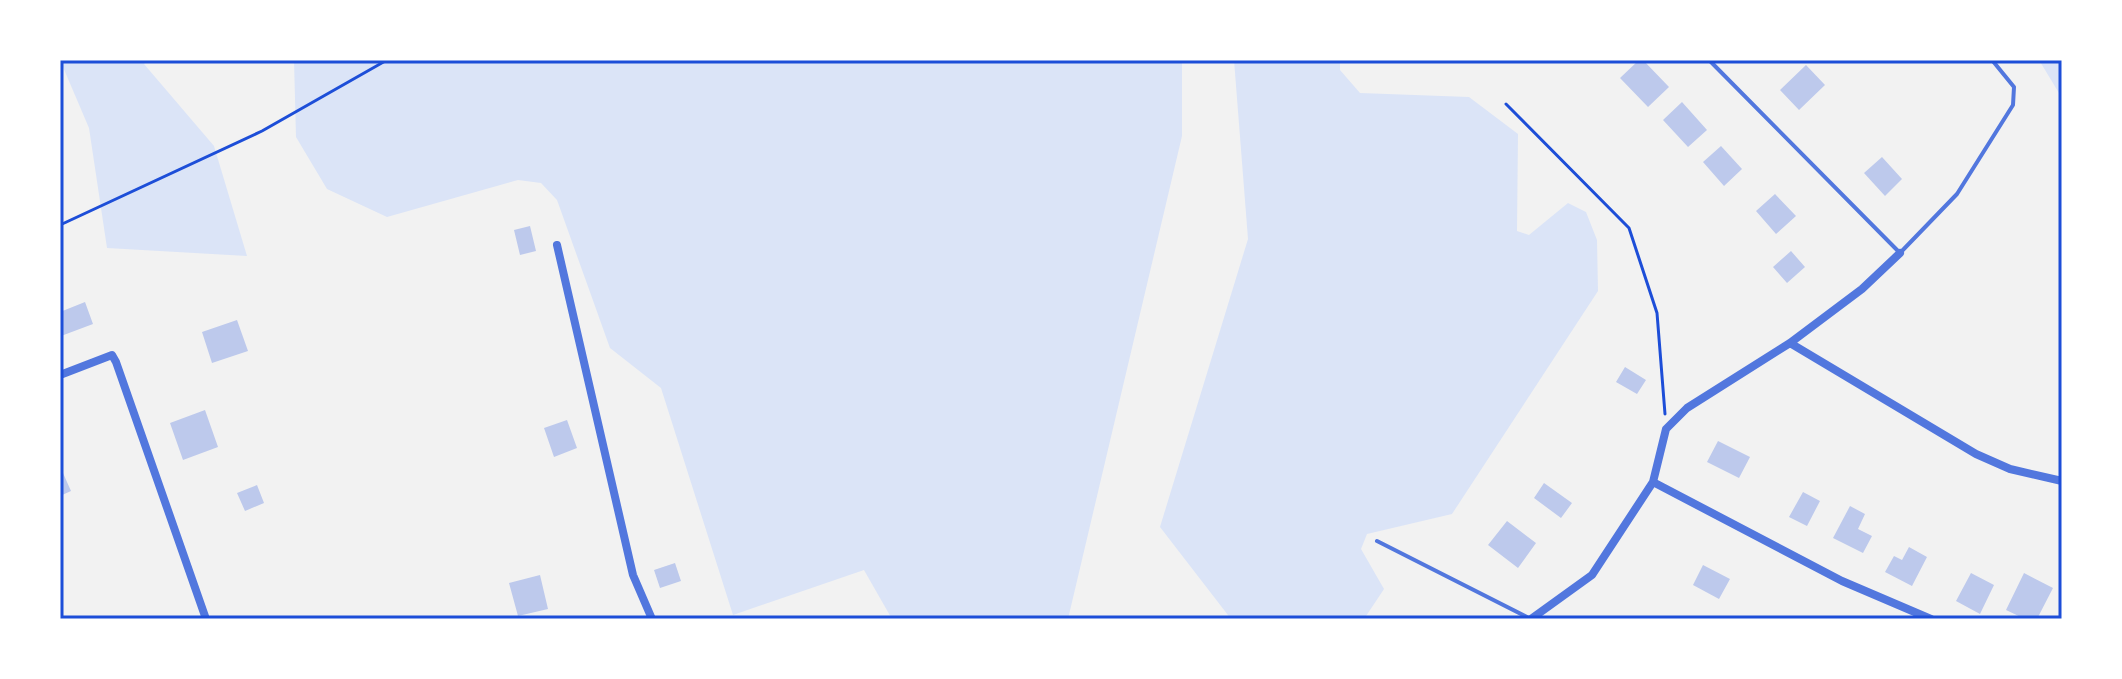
<svg xmlns="http://www.w3.org/2000/svg" width="2122" height="679" viewBox="0 0 2122 679" font-family="'Source Sans 3',sans-serif">
  <style>
    .green { fill: #dbe4f7 }
    .building { fill: #bdc9ec }
    .lines { fill: none; stroke-linecap: round; stroke-linejoin: round }
    .path { stroke: #1d4ed8; stroke-width: 3 }
    .service { stroke: #5277de; stroke-width: 4 }
    .minor { stroke: #5277de; stroke-width: 8 }
    .neatline { fill: none; stroke: #1d4ed8; stroke-width: 3 }
  </style>
  <rect width="100%" height="100%" fill="#f2f2f2"/>
  <path class="green" d="M 60,60 L 147,60 L 144,64 L 214,146 L 247,256 L 107,248 L 89,128 Z
    M 294,60 L 1182,60 L 1182,136 L 1068,619 L 892,619 L 864,570 L 733,615 L 661,388 L 610,348 L 557,200 L 541,183 L 518,180 L 387,217 L 327,189 L 296,137 Z
    M 1234,60 L 1340,60 L 1340,70 L 1360,93 L 1469,97 L 1518,134 L 1517,231 L 1529,235 L 1568,203 L 1586,212 L 1597,240 L 1598,291 L 1452,514 L 1367,534 L 1361,549 L 1384,589 L 1364,619 L 1231,619 L 1160,527 L 1248,239 Z
    M 2039,60 L 2062,60 L 2062,98 Z"/>
  <path class="building" d="M 1639,60 L 1643,60 L 1669,87 L 1648,107 L 1620,78 Z
    M 1806,65 L 1825,85 L 1799,110 L 1780,90 Z
    M 1682,102 L 1707,130 L 1688,147 L 1663,120 Z
    M 1721,146 L 1742,169 L 1724,186 L 1703,162 Z
    M 1882,157 L 1902,179 L 1885,196 L 1864,173 Z
    M 1775,194 L 1796,216 L 1776,234 L 1756,211 Z
    M 530,226 L 536,251 L 520,255 L 514,230 Z
    M 1791,251 L 1805,267 L 1787,283 L 1773,267 Z
    M 85,302 L 93,324 L 61,336 L 60,312 Z
    M 237,320 L 248,351 L 212,363 L 202,332 Z
    M 1625,367 L 1646,380 L 1637,394 L 1616,382 Z
    M 205,410 L 218,447 L 183,460 L 170,423 Z
    M 567,420 L 577,448 L 554,457 L 544,428 Z
    M 1718,441 L 1750,457 L 1739,478 L 1707,462 Z
    M 63,473 L 71,491 L 60,496 L 60,475 Z
    M 1544,483 L 1572,503 L 1561,518 L 1534,498 Z
    M 257,485 L 264,503 L 245,511 L 237,493 Z
    M 1803,492 L 1820,501 L 1807,526 L 1789,517 Z
    M 1850,506 L 1865,514 L 1858,529 L 1872,536 L 1863,553 L 1833,538 Z
    M 1507,521 L 1536,543 L 1518,568 L 1488,545 Z
    M 1909,547 L 1927,557 L 1912,586 L 1885,572 L 1894,556 L 1902,560 Z
    M 675,563 L 681,581 L 660,588 L 654,570 Z
    M 1703,565 L 1730,579 L 1719,599 L 1693,585 Z
    M 1971,573 L 1994,585 L 1980,614 L 1956,601 Z
    M 2024,573 L 2053,588 L 2037,619 L 2025,619 L 2006,610 Z
    M 540,575 L 548,609 L 518,616 L 509,583 Z"/>
  <g class="lines">
    <path class="path" d="M 1506,104 L 1629,228 L 1657,313 L 1665,414
      M 60,225 L 262,131 L 387,60"/>
    <path class="service" d="M 1709,60 L 1900,253 L 1957,194 L 2013,105 L 2014,87 L 1992,60
      M 1377,541 L 1529,618"/>
    <path class="minor" d="M 557,245 L 633,575 L 652,619
      M 1790,343 L 1976,454 L 2010,469 L 2062,481
      M 60,375 L 112,355 L 116,362 L 206,619
      M 1653,482 L 1842,581 L 1931,619
      M 1531,619 L 1592,575 L 1653,482 L 1666,429 L 1687,408 L 1790,343 L 1862,289 L 1900,253"/>
  </g>
  <rect width="2122" height="679" fill="none" stroke="#ffffff" stroke-width="124"/>
  <rect x="62" y="62" width="1998" height="555" class="neatline"/>
</svg>
